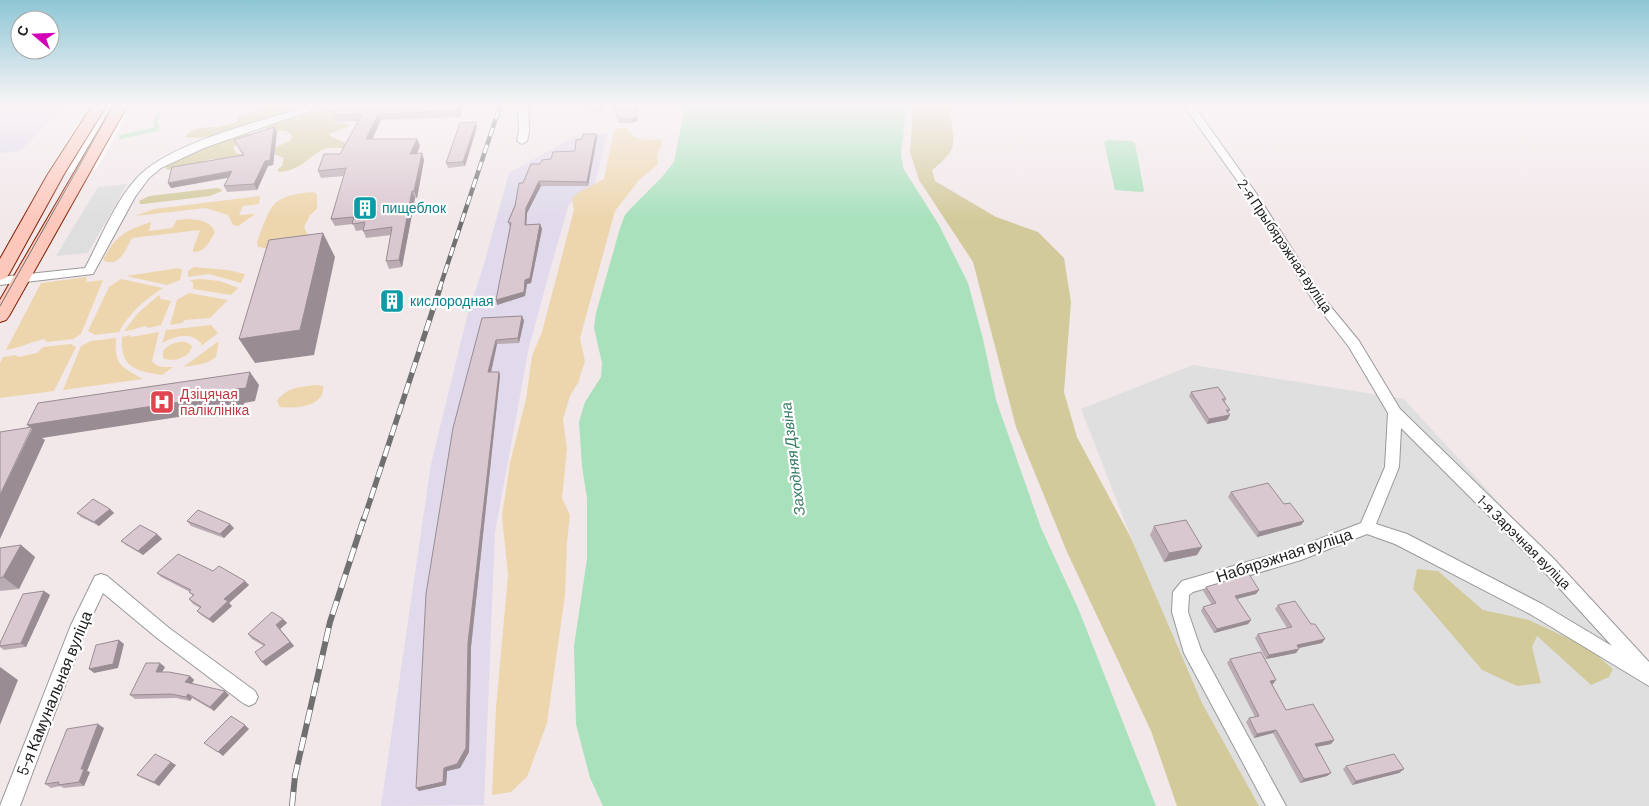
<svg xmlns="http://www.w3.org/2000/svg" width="1649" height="806" viewBox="0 0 1649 806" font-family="Barlow,sans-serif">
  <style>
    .residential { fill: #e0dfe0 }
    .industrial { fill: #e0daec }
    .grass { fill: #edd6ad }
    .forest { fill: #d3ca9c }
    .parking { fill: #dedede }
    .water { fill: #a8e1bc }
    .pier { fill: #fff }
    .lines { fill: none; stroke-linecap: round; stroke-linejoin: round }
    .stream { stroke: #a8e1bc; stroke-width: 4 }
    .minor-casing { stroke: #999; stroke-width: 2 }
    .secondary-casing { stroke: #821f00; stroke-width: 2 }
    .minor { fill: #fff; fill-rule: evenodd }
    .secondary { fill: #fdc8bc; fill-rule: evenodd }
    .tram { stroke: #707070; stroke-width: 1 }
    .rail-far2-casing { stroke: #707070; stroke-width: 4.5 }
    .rail-far1-casing { stroke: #707070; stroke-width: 5.5 }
    .rail-casing { stroke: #707070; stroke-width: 6 }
    .rail-far2 { stroke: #fff; stroke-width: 3; stroke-dasharray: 9; stroke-linecap: butt }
    .rail-far1 { stroke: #fff; stroke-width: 4; stroke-dasharray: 11; stroke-linecap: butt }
    .rail { stroke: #fff; stroke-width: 4.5; stroke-dasharray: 14; stroke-linecap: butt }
    .wall { fill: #bbacb3 }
    .shaded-wall { fill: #998c92 }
    .building { fill: #dac8d0; stroke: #998c92 }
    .labels { text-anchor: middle; stroke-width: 4.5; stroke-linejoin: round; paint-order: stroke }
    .culture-label { font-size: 14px; fill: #0d838f; stroke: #fff; text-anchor: start }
    .street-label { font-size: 14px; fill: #222; stroke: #fff }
    .health-label { font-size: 14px; fill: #be3a42; stroke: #fff; text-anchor: start }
    .water-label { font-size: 15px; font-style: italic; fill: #357d63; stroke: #fff }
    .near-street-label { font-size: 16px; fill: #222; stroke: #fff }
  </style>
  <rect width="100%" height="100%" fill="#f2e8ea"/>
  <path class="residential" d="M 1193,365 L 1404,399 L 1649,666 L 1649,806 L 1252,806 L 1202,720 L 1081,409 Z"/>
  <path class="industrial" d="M 0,106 L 64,106 L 20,151 L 0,153 Z
    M 608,133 L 594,187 L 569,204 L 552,263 L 529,347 L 495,532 L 484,805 L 381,806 L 431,464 L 467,317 L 484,264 L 509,173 L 574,137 Z"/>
  <path class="grass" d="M 620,128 L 627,128 C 635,143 647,139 662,139 L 662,146 L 657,153 L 658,164 L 639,180 L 615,211 L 580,338 L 585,361 L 578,383 L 570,396 L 563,419 L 567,449 L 562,498 L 570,515 L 567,542 L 565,595 L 547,723 L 527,777 L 511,792 L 492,795 L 496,708 L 508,575 L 502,516 L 510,463 L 526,399 L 532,356 L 542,332 L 574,210 L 572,198 C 576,192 596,184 604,179 L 614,131 Z
    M 313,192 L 317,194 L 317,209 L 310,215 L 304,227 L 308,235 C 297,248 274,250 258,247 L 257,242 C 272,205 269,196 313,192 Z
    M 260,196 L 259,204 L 243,206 L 239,215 L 255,214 L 238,226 L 233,225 L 228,215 L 206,208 L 135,216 L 154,209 Z
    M 189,219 C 201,220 210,221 215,232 C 209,242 206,252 193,252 L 193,249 L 200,230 L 132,238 C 126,249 119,269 103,260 C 115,236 126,230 151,222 L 149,231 L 172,228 L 177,220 Z
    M 194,267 L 228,270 L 245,274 L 241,283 L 209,274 L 188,277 L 188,271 Z
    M 179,268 L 182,270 L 180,280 L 167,285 L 126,276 Z
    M 87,277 L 86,282 L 103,280 L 81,334 L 73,339 L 47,342 L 44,339 C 30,342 20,348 6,350 L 41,283 Z
    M 121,279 L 163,288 C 144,300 130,312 119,332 L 95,335 L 88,331 L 109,287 Z
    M 200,279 L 220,281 L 238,288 L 231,295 L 193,289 L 193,283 L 190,280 Z
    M 189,293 L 228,300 L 210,318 L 185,320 L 182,323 L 170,325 L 177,300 Z
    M 159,295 L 161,299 L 171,301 L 161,325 L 148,328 L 146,326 C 138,327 133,331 124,331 L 138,313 Z
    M 211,325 L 218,333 L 201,346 L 201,343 C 190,331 176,336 162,343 L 166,330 Z
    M 159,332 L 152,361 C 157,368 164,367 173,367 L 162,375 C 134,371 120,367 122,337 L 130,335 L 131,337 Z
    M 116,338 C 114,365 121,367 143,379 L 63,390 L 81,346 L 91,341 Z
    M 219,341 L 216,357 C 206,365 195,365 183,367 Z
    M 186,342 L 192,346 C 190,358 173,363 163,358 L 163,351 C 169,344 177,341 186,342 Z
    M 71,344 L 76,347 L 54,391 L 0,398 L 0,363 L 3,357 L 16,355 L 18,357 L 37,353 L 43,347 Z
    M 316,385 L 323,386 C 326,406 295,409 280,407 L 277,401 C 286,387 301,387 316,385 Z"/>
  <path class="forest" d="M 270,106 L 300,106 C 269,118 217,143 185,137 C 193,126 206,128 218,127 C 224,126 231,123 237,122 L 239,117 Z
    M 913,106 L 950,106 C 951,141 964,145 932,170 L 935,181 L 996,217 L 1038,232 L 1064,258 L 1071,302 L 1064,392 L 1077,437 L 1130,536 L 1202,703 L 1259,806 L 1177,806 L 1151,731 L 1067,552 L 1016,427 L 973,262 L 919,180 L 910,152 Z
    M 328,109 L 336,111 L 335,122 L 348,124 L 348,127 L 329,134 L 330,136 L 348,144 L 344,148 C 338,148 330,147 324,149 C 306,158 302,170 279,172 L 277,170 L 282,166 L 284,158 L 272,153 L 228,160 L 211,159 L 181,168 L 167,170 L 166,166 L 173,160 L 244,134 L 249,134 L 250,138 L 233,147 L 237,154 C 256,154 275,149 291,140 L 292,136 C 285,126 276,133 266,131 L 267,127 L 275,123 Z
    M 217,188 L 221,189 L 222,191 L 210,196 L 143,204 L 140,204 L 139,201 L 149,196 Z
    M 1417,569 L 1438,571 L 1483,610 L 1529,620 L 1587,647 L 1613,669 L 1609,677 L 1591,685 L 1537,636 L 1532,647 L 1541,683 L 1517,686 L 1482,670 L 1413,589 Z"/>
  <path class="parking" d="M 127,184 L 88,253 L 56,256 L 98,187 Z"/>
  <path class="water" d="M 685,106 L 907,106 L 901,153 L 903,168 L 939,225 L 968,283 L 983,339 L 996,400 L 1041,528 L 1078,608 L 1156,806 L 603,806 L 590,778 L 576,724 L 574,646 L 587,559 L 587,499 L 582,466 L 579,422 L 585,402 L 601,377 L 602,363 L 594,328 L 596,313 L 620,228 L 625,215 L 631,208 L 662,177 L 674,162 Z
    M 1108,140 L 1131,141 L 1135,143 L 1144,191 L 1141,192 L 1115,190 L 1104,142 Z"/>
  <path class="pier" d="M 127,116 L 96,169 L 45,175 L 80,121 Z"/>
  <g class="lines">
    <path class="stream" d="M 121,137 L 157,129 L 155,121 L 159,113"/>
    <defs>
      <path id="minor" d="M 308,106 L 324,106 L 204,148 L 161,168 L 149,178 L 135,197 L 93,274 L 0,285 L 0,277 L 85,268 C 102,237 116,197 142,173 C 177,141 262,121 308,106 Z
        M 518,106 L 528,106 L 529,132 L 527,141 L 522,144 L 517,141 L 519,132 Z
        M 1184,106 L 1194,106 L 1256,193 L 1322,296 L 1359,341 L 1400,409 L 1553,558 L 1649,662 L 1649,686 L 1530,614 L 1395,544 L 1367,534 L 1301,560 L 1193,592 L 1189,595 L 1188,612 L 1201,650 L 1286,806 L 1266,806 L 1184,653 L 1172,612 L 1173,592 L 1182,581 L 1299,547 L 1361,523 L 1385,467 L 1388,413 L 1349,347 L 1314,302 L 1246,193 ZM 1401,428 L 1541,568 L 1612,646 L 1542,604 L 1407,534 L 1376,524 L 1399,467 Z
        M 101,574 L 107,576 L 169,628 L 255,691 L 258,697 L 255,703 L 249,706 L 243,703 L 157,638 L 103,593 L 87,627 L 20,806 L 0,806 L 71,625 L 95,576 Z"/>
      <path id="secondary" d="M 92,106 L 106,106 L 64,174 L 9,274 L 6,278 L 0,280 L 0,259 L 48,174 Z
        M 113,106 L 127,106 L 9,316 L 6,320 L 0,322 L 0,300 Z"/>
    </defs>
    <use href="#minor" class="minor-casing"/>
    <use href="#secondary" class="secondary-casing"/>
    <use href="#minor" class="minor"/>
    <use href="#secondary" class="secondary"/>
    <path class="tram" d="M 0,306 L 113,106"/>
    <defs>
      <path id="rail-far2" d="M 439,290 L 500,106"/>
      <path id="rail-far1" d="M 364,519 L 440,288"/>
      <path id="rail" d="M 292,806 L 295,776 L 330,622 L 364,518"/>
    </defs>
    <use href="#rail-far2" class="rail-far2-casing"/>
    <use href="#rail-far1" class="rail-far1-casing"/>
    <use href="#rail" class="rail-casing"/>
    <use href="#rail-far2" class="rail-far2"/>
    <use href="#rail-far1" class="rail-far1"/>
    <use href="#rail" class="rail"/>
  </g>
  <path class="wall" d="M 463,106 L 460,117 L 381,120 L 372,139 L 417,139 L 420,146 L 417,154 L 422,153 L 424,160 L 417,198 L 415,198 L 402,267 L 389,269 L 386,261 L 391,235 L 366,238 L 363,230 L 356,231 L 353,224 L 335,226 L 331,219 L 344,176 L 321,178 L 318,171 L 340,154 L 358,121 L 337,122 L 334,115 Z
    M 581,106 L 607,106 L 606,111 L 603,108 L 602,112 L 582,110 Z
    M 613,106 L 638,106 L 636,112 L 638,121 L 631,123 L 619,123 Z
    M 477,127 L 465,166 L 448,168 L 446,163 Z
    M 277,132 L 273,165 L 268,166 L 257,190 L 227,192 L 224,186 L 228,178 L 171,188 L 168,183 L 243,156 L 234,140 Z
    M 596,134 L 597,138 L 588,186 L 541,186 L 527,213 L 526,225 L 540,224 L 542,229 L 531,283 L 527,284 L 525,296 L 497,305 L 510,227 L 508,222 L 523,183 L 540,164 L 551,159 L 575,151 L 582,139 Z
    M 522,316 L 524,321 L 519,343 L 497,344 L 491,372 L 499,372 L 500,376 L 471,647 L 469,752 L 460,768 L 447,771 L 446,785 L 419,791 L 482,318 Z
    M 1191,392 L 1226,399 L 1225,402 L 1230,410 L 1228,413 L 1230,415 L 1227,420 L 1207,424 L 1189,396 Z
    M 1231,492 L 1284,504 L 1304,521 L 1301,525 L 1257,537 L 1228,497 Z
    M 110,509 L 114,513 L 99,526 L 81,517 L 77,513 Z
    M 187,521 L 234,528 L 224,538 L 191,526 Z
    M 1154,526 L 1197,555 L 1164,562 L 1150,535 Z
    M 157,534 L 162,539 L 143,555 L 126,545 L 121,541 Z
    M 21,545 L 35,557 L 19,589 L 0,591 L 0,548 Z
    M 213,571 L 249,585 L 229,603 L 232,606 L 213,623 L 201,615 L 197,611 L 200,608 L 193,604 L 189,599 L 193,596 L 189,592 L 190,592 L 161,577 L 157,573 Z
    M 1206,587 L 1259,590 L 1256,594 L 1237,599 L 1251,620 L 1248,624 L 1214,633 L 1201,611 L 1203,607 L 1212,605 L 1203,591 Z
    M 44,591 L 50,595 L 26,647 L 4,650 L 0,647 L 0,643 Z
    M 1278,605 L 1322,643 L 1299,648 L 1296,653 L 1266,659 L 1255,638 L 1258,634 L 1287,628 L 1275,609 Z
    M 283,619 L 287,623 L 280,629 L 294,646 L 266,666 L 264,646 L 252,639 L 248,634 Z
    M 1230,659 L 1273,684 L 1272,684 L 1286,710 L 1334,740 L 1331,744 L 1316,747 L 1331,773 L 1327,776 L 1300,783 L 1273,733 L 1254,738 L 1246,722 L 1249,718 L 1255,717 L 1227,663 Z
    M 165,667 L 162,672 L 190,676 L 194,680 L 192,683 L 229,695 L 214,711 L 192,698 L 190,701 L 176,698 L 135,699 L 130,695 Z
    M 104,728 L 87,771 L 90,772 L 84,786 L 64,788 L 60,786 L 51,788 L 45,784 Z
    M 176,765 L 159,786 L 142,778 L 137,775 Z
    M 1346,766 L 1404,769 L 1399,773 L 1352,785 L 1343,769 Z"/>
  <path class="shaded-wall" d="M 459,106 L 463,106 L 460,117 L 457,110 Z
    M 378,114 L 381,120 L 369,146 L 366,139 Z
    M 637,116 L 638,121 L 631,123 L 631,119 Z
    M 476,122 L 477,127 L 465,166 L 463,162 Z
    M 274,127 L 277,132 L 273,165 L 268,166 L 257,190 L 254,184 Z
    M 596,134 L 597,138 L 588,186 L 587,182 Z
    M 417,139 L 420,146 L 413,161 L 410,154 Z
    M 422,153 L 424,160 L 417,198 L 414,191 Z
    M 232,171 L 235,176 L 171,188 L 168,183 Z
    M 539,181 L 541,186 L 527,213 L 526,229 L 525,225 L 526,208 Z
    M 412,191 L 415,198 L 402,267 L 399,260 Z
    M 540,224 L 542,229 L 531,283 L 527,284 L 525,296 L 497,305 L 496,300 L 525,280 Z
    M 323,233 L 335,257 L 314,355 L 255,363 L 239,339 Z
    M 522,316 L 524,321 L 519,343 L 518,338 Z
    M 496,340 L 497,344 L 490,377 L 488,372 Z
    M 250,372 L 259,385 L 255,401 L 244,403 L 243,407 L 42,438 L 45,440 L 0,539 L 0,495 L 32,429 L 27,425 L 235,389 Z
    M 499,372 L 500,376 L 471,647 L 469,752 L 460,768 L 447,771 L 446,785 L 419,791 L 416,788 L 444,768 L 468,643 Z
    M 1230,415 L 1227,420 L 1207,424 L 1209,419 Z
    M 110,509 L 114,513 L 99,526 L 94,522 Z
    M 1304,521 L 1301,525 L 1257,537 L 1259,532 Z
    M 230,524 L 234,528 L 224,538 L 220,534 Z
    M 157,534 L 162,539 L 143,555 L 138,551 Z
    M 21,545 L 35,557 L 19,589 L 3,577 Z
    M 1202,547 L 1197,555 L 1164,562 L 1169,553 Z
    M 245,581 L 249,585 L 229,603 L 232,606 L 213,623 L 209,619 L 224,599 Z
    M 1259,590 L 1256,594 L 1232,600 L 1235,596 Z
    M 44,591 L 50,595 L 26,647 L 21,643 Z
    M 283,619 L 287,623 L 280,629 L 294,646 L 266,666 L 262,662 L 276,625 Z
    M 1251,620 L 1248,624 L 1214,633 L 1217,629 Z
    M 1325,639 L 1322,643 L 1294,649 L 1297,645 Z
    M 119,640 L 124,644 L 118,668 L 94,673 L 89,669 Z
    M 1299,649 L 1296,653 L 1266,659 L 1269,655 Z
    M 160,663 L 165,667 L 160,676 L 156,672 Z
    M 0,667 L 18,680 L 0,725 Z
    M 190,676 L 194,680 L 190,686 L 185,682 Z
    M 1276,680 L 1273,684 L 1267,685 L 1270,681 Z
    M 225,691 L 229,695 L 214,711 L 210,707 Z
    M 188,694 L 192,698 L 190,701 L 186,697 Z
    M 98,724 L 104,728 L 87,771 L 90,772 L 84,786 L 79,782 L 81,769 Z
    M 245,725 L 249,729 L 223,756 L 218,752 Z
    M 1276,730 L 1273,733 L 1254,738 L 1257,734 Z
    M 1334,740 L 1331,744 L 1311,748 L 1315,744 Z
    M 171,762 L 176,765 L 159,786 L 154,782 Z
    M 1404,769 L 1399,773 L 1352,785 L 1356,781 Z
    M 1331,773 L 1327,776 L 1300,783 L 1304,779 Z"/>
  <path class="building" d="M 339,106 L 459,106 L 457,110 L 378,114 L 366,139 L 417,139 L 410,154 L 422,153 L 414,191 L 412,191 L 399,260 L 386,261 L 392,227 L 363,231 L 365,222 L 352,224 L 354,217 L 331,219 L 346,168 L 318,171 L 324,154 L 340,154 L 362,114 L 334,115 Z
    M 613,106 L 636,106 L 635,108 L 637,116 L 631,119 L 618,118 Z
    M 476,122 L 463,162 L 446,163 L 460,123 Z
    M 274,127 L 270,160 L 265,161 L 254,184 L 224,186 L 232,171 L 168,183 L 172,167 L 244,155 L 234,140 Z
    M 583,134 L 596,134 L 587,182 L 539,181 L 526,208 L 525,225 L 540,224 L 530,278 L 525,280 L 524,292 L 496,300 L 511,223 L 508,222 L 515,206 L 519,183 L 523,183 L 531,164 L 540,164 L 542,160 L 551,159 L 553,152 L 575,151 L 576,140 L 582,139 Z
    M 323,233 L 300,330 L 239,339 L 269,240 Z
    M 522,316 L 518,338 L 496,340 L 488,372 L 499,372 L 468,643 L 466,748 L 457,764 L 444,768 L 443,782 L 416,788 L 426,594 L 453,428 L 482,318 Z
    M 250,372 L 246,388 L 235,389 L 234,394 L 27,425 L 38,403 Z
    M 1218,387 L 1226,399 L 1222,399 L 1230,410 L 1226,410 L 1230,415 L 1209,419 L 1191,392 Z
    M 32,427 L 0,495 L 0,432 Z
    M 1268,483 L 1284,504 L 1290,503 L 1304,521 L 1259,532 L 1231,492 Z
    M 93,499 L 110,509 L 94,522 L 77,513 Z
    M 198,510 L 230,524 L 220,534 L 187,521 Z
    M 1186,520 L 1202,547 L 1169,553 L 1154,526 Z
    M 140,525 L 157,534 L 138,551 L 121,541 Z
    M 21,545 L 3,577 L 0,578 L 0,548 Z
    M 178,554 L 213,571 L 219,566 L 245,581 L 224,599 L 228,601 L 209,619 L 197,611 L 201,607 L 189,599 L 194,595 L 189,592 L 191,590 L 157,573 Z
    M 1249,574 L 1259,590 L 1235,596 L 1251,620 L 1217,629 L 1203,607 L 1216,603 L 1206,587 Z
    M 44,591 L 21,643 L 0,646 L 0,643 L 23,594 Z
    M 1295,601 L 1311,624 L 1315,624 L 1325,639 L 1297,645 L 1299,649 L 1269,655 L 1258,634 L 1292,627 L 1278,605 Z
    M 272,612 L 283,619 L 276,625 L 290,642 L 262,662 L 255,652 L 265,645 L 248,634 Z
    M 119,640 L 113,664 L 89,669 L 96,645 Z
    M 1261,652 L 1276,680 L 1270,681 L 1286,710 L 1313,704 L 1334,740 L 1315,744 L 1331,773 L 1304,779 L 1276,730 L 1257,734 L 1249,718 L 1259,716 L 1230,659 Z
    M 146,663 L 160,663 L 156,672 L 169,672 L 190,676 L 185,682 L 225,691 L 210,707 L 188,694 L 186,697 L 171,694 L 130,695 Z
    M 231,716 L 245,725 L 218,752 L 204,743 Z
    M 98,724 L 81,769 L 84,769 L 79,782 L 58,785 L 59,782 L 45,784 L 67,729 Z
    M 155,754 L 171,762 L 154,782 L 137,775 Z
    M 1394,754 L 1404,769 L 1356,781 L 1346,766 Z"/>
  <linearGradient id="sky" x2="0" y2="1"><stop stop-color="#8ec6d6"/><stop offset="0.48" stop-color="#f9f5f6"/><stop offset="1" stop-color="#f9f5f6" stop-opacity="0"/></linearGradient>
  <rect width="1649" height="219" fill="url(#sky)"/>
  <defs>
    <symbol id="building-square" viewBox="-11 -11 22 22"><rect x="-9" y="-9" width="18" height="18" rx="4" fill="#0f9aa8" stroke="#fff"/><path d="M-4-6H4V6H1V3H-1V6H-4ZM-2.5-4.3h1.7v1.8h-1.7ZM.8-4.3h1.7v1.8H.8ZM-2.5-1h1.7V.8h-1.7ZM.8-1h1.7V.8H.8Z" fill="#fff"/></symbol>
    <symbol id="hospital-square" viewBox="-11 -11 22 22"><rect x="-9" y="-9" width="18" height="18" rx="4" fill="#e0444e" stroke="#fff"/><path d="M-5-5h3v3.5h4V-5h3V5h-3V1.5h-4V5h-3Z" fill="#fff"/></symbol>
  </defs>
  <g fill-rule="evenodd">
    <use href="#building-square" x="351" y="194" width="28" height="28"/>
    <use href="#building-square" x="378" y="287" width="28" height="28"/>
    <use href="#hospital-square" x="148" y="388" width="28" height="28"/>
  </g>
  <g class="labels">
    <g class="culture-label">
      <text x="382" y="213">пищеблок</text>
      <text x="410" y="306">кислородная</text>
    </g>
    <g class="street-label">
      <text transform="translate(1285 246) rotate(56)" y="5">2-я Прыбярэжная вуліца</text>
      <text transform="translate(1524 542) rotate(45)" y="5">1-я Зарэчная вуліца</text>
    </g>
    <g class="health-label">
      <text x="180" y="399">Дзіцячая<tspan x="180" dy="16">паліклініка</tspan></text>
    </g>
    <g class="water-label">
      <text transform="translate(793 459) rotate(-97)" y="5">Заходняя Дзвіна</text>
    </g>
    <g class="near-street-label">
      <text transform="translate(1284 555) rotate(-18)" y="6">Набярэжная вуліца</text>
      <text transform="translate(54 693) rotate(-68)" y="6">5-я Камунальная вуліца</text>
    </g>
  </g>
  <g transform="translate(35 35) rotate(289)"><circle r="24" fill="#ffffff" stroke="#a7a7a7"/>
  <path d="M0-4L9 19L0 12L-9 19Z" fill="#d400b8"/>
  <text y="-8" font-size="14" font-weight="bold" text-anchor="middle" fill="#222222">С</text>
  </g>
</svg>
